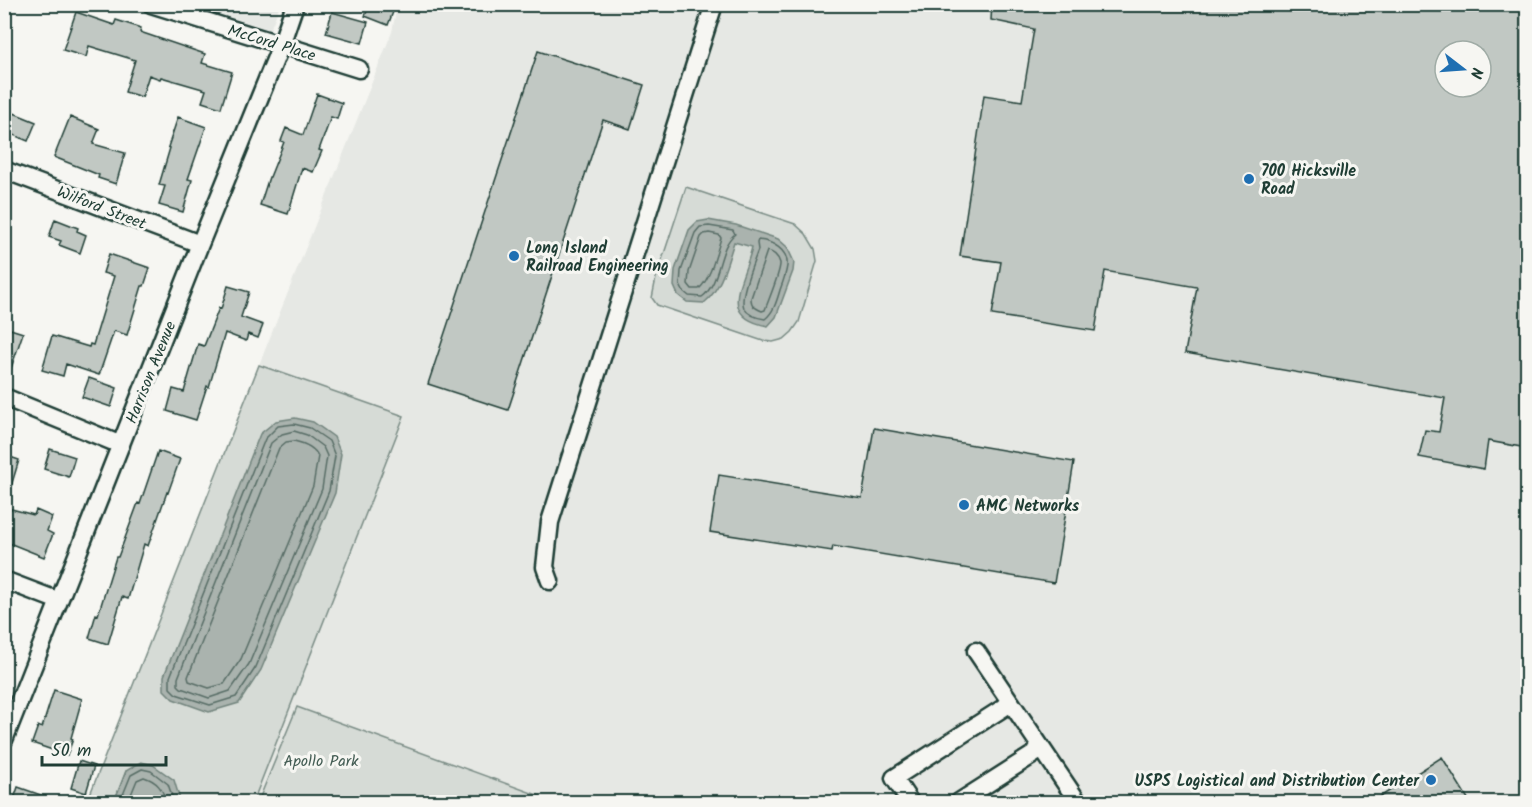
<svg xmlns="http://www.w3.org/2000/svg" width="1532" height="807" viewBox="0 0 1532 807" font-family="Kalam,sans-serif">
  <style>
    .built { fill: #e6e8e4; fill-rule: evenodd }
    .green { fill: #d6dbd6; stroke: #7a8c85; stroke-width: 1.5 }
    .water { fill: #aab3ae; stroke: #72847d; stroke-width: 1.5 }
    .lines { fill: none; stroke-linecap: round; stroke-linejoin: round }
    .shore { stroke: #576c65; stroke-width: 1.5 }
    .building { fill: #c1c8c3; stroke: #1f3d34; stroke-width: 1.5; fill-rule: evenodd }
    .minor-casing { stroke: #1f3d34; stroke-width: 21 }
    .minor { stroke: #f6f6f2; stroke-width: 16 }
    .poi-dot { fill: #1f6fb2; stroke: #f6f6f2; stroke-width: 2 }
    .labels { text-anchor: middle; stroke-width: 6; stroke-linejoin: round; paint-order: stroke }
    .street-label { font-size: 16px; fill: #1f3d34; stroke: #f6f6f2 }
    .poi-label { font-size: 16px; font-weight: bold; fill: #1f3d34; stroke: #f6f6f2; text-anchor: start }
    .park-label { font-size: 16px; fill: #445d54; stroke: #f6f6f2 }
  </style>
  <rect width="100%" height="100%" fill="#f6f6f2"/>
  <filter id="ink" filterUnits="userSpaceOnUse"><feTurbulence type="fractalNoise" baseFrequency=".0167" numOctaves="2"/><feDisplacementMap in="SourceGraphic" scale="12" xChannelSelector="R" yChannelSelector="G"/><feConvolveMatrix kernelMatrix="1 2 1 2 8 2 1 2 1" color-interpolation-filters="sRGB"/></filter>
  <g filter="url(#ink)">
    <path class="built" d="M 193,5 L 280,5 L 270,30 Z
      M 397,5 L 1527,5 L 1527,802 L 253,802 L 404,416 L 259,365 L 392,32 ZM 1445,51 L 1481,51 L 1481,87 L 1445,87 Z"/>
    <path class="green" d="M 686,187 L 795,224 L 806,234 L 815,249 L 817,261 L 799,322 L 792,332 L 784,339 L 773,342 L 763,341 L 657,305 L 652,298 L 656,278 Z
      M 259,365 L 404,416 L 253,802 L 179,802 L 180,800 L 126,771 L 114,802 L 87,802 Z
      M 297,707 L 540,796 L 537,802 L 258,802 Z"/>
    <path class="water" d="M 708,220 L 736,225 L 778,239 L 787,247 L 794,262 L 793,271 L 776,317 L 768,326 C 715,316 745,280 752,247 L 734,242 C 727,263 722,288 704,303 L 687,302 L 678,295 L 674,286 L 675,270 L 689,230 L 697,222 Z
      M 295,418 L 313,422 L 334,437 L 341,454 L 335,493 L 261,670 L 239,703 L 209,712 L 173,699 L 164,690 L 164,676 L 260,434 L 276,421 Z
      M 141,762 L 153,765 L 174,780 L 180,800 L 179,802 L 114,802 L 126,771 Z"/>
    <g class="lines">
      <path class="shore" d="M 709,226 L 733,230 L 735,234 C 717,248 722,282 702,297 L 689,296 L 683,291 L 680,285 L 681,271 L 695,233 L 700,227 Z
        M 709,233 L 719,235 L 721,238 C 716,254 711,278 699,289 L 692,289 L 688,284 L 689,272 L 701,237 L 704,234 Z
        M 758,240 C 772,241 789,250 787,266 C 786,274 783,282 780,290 C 777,300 774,312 765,319 C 758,318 748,315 744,308 C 739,296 754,262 758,250 L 757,243 Z
        M 767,251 C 773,252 778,256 780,263 C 781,271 768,301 765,310 L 762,311 C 755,308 751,306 751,298 Z
        M 294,424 L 310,428 L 329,441 L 335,456 L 329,491 L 256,667 L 236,697 L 210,705 L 176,694 L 170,688 L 170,677 L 265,439 L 278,426 Z
        M 294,431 L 307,435 L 323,447 L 327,456 L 322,489 L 249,664 L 230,691 L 209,698 L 181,688 L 178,685 L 178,678 L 271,443 L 282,434 Z
        M 294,441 C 303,443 314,447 318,456 L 313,486 L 241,659 L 224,684 L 209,688 L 189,681 L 188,677 L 279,448 L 286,442 Z
        M 120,802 L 131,775 L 142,769 L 151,771 L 168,784 L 174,802
        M 128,802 L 137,780 L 144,777 C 157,781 163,789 166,802"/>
    </g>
    <path class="building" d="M 370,4 L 396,4 L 388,25 L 365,16 Z
      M 992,4 L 1527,4 L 1527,448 L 1488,441 L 1484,469 L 1419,457 L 1425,430 L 1439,432 L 1445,398 L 1185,353 L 1197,287 L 1105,271 L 1095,331 L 992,315 L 1001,262 L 960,256 L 984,95 L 1022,101 L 1034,29 L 991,20 ZM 1445,51 L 1481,51 L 1481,87 L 1445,87 Z
      M 76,12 L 114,25 L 116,20 L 141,28 L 140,32 L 205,54 L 202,63 L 232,72 L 221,108 L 202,102 L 206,90 L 161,77 L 160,79 L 149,75 L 142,97 L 125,92 L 135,60 L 89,46 L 86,57 L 63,50 Z
      M 332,12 L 368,22 L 362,43 L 326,33 Z
      M 538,51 L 644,85 L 630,129 L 603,120 L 508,410 L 428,384 Z
      M 317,94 L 342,103 L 337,119 L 331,117 L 319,150 L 322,151 L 313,172 L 302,168 L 288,214 L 260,205 L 269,177 L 270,177 L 284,142 L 281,141 L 286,128 L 303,135 Z
      M 4,109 L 36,122 L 28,141 L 4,131 Z
      M 70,117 L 99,129 L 93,144 L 125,153 L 116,184 L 98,178 L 99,175 L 54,157 Z
      M 178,117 L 206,127 L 188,179 L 192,180 L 183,212 L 159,205 L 165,186 L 159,185 L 170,148 L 168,147 Z
      M 55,219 L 78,228 L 77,231 L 86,235 L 80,253 L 59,245 L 61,241 L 49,237 Z
      M 109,254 L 150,268 L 144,286 L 142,286 L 127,335 L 114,331 L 99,375 L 66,364 L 63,376 L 42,370 L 52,336 L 89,347 L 90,344 L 93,345 L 114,276 L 103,273 Z
      M 228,286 L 249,292 L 241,317 L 263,325 L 258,338 L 248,334 L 246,341 L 225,333 L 209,387 L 207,386 L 196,420 L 167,411 L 173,389 L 184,392 L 198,344 L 204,346 L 219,308 L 221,309 Z
      M 4,327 L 23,333 L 7,380 L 4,380 Z
      M 89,378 L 117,388 L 111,407 L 82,397 Z
      M 874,428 L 1074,462 L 1054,583 L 833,546 L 832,551 L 710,532 L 719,475 L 862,498 Z
      M 50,449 L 75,457 L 69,477 L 44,469 Z
      M 158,451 L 180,459 L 168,493 L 167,492 L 148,546 L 144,544 L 128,599 L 122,597 L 108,644 L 89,638 L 96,614 L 98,615 L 116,557 L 118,557 L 138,503 L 140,504 Z
      M 4,455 L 19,460 L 8,496 L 4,495 Z
      M 4,507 L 34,515 L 36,510 L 52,517 L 47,531 L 53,534 L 44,557 L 4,541 Z
      M 54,690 L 82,699 L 71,738 L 73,739 L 67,755 L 32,743 L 38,726 L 42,728 Z
      M 1442,757 L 1470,802 L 1372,802 Z
      M 79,761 L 94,766 L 86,793 L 71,788 Z
      M 18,787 L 55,800 L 55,802 L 13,802 Z"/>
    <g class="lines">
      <defs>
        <path id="minor" d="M 151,4 L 359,69
          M 4,170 L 200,244
          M 4,397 L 121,445
          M 4,580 L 59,601
          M 550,581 L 545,567 L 550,522 L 714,4
          M 976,651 L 1078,802
          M 4,740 L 200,244 L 281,45 L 295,4
          M 910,802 L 894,778 L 1011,703
          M 959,802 L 1042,749"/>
      </defs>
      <use href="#minor" class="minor-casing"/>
      <use href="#minor" class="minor"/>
    </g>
  </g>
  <g class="poi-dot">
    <circle cx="1249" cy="179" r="6"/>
    <circle cx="514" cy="256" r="6"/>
    <circle cx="964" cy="505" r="6"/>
    <circle cx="1431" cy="780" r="6"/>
  </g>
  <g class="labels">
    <g class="street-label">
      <text transform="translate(272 42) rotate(17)" y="6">McCord Place</text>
      <text transform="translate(102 207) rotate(21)" y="6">Wilford Street</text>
      <text transform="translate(150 372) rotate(-68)" y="6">Harrison Avenue</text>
    </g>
    <g class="poi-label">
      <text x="1261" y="176">700 Hicksville<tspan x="1261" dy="18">Road</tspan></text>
      <text x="526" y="253">Long Island<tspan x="526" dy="18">Railroad Engineering</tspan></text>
      <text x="976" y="511">AMC Networks</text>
      <text x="1419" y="786" text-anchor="end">USPS Logistical and Distribution Center</text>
    </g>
    <g class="park-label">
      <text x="321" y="766">Apollo Park</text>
    </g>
  </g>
  <rect width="1532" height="807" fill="none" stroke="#f6f6f2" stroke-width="24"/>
  <rect x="12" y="12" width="1508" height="783" fill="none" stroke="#1f3d34" stroke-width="2" filter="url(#ink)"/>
  <g transform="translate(1463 69) rotate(107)"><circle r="28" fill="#f6f6f2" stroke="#a0aca6" stroke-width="1.5"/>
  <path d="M0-4.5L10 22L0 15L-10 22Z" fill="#1f6fb2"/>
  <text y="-9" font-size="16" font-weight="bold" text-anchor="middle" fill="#1f3d34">N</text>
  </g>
  <path d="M42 756v9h124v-9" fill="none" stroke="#1f3d34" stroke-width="3"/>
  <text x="51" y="756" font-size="18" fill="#1f3d34" stroke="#f6f6f2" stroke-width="4.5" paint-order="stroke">50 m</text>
</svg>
